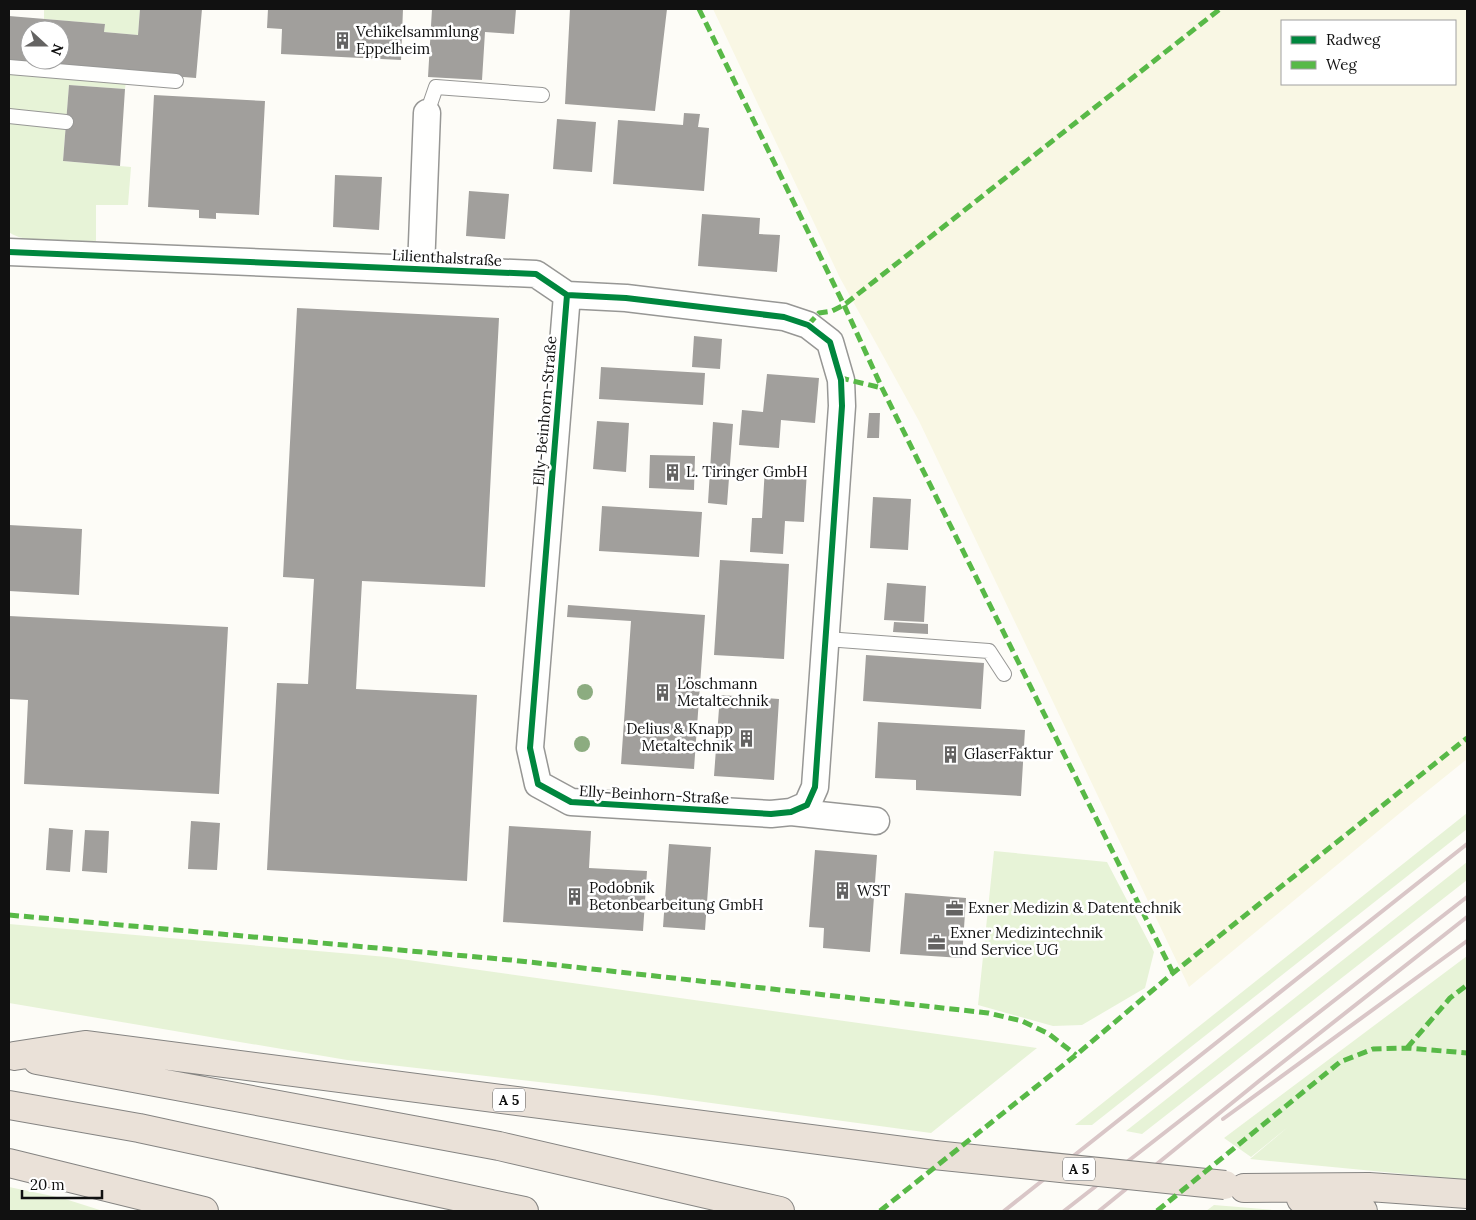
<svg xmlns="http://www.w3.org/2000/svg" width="1476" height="1220" viewBox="0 0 1476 1220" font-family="Lora,serif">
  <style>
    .farmland { fill: #f9f7e4; fill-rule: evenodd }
    .green { fill: #e7f3d7 }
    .building { fill: #a19f9c; fill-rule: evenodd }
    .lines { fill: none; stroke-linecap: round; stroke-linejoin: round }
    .service-casing { stroke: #979795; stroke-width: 16 }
    .minor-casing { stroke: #979795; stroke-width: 29 }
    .motorway-casing { stroke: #858482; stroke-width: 30 }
    .service { stroke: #fffffe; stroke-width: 14 }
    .minor { stroke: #fffffe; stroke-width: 26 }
    .motorway { stroke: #eae1d8; stroke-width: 28 }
    .rail { stroke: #d9c6c7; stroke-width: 4 }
    .motorway-bridge-casing { stroke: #858482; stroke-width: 30; stroke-linecap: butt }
    .motorway-bridge { stroke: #eae1d8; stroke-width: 28 }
    .quiet { stroke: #58b947; stroke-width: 5; stroke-dasharray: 10 5; stroke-linecap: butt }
    .cycleway-casing { stroke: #fff; stroke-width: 9 }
    .cycleway { stroke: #00873e; stroke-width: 6 }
    .tree { fill: #8cac80 }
    .labels { text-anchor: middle; stroke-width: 5; stroke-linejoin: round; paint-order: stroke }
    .shield { fill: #fff; stroke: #585858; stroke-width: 1 }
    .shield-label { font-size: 14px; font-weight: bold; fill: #111 }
    .poi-label { font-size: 15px; fill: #111; stroke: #fff; text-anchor: start }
    .street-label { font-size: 15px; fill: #111; stroke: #fff }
  </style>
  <rect width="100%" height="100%" fill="#fdfcf7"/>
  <path class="farmland" d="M 713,9 L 1467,9 L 1467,759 L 1400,813 L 1189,987 L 919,421 L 840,278 ZM 1282,21 L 1455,21 L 1455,84 L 1282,84 Z"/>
  <path class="green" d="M 44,9 L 140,9 L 138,35 L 104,32 L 105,24 L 44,19 Z
    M 9,73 L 126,82 L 125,89 L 69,85 L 63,161 L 131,167 L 128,205 L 96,205 L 96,241 C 75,241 25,245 9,232 Z
    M 1467,813 L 1467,829 L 1092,1125 L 1075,1125 Z
    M 994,851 L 1107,862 L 1154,952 L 1145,988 L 1082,1025 L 1053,1026 L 978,1005 Z
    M 1467,862 L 1467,880 L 1142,1134 L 1126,1131 Z
    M 9,924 L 387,957 L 1037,1048 L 931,1133 L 653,1095 L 347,1060 L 9,1003 Z
    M 1467,956 L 1467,1180 L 1250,1159 L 1288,1127 L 1251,1157 L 1224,1138 Z
    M 9,1187 L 62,1198 L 103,1211 L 9,1211 Z
    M 1214,1205 L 1286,1211 L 1206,1211 Z"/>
  <path class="building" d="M 140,9 L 202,9 L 196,78 L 9,63 L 9,16 L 105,24 L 104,32 L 138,35 ZM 30,30 L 60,30 L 60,60 L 30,60 Z
    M 268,9 L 403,9 L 401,60 L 281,54 L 282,29 L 267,28 Z
    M 432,9 L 516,9 L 514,34 L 485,32 L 482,80 L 428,77 Z
    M 570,9 L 667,9 L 655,111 L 565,104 Z
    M 69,85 L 125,89 L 120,166 L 63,161 Z
    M 154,95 L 265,101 L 259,215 L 216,213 L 216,219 L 199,218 L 199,210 L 148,207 Z
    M 684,113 L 700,114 L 698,127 L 709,128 L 704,191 L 613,184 L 618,120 L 683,125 Z
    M 557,119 L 596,122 L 592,172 L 553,169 Z
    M 335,175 L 382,177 L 379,230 L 333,227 Z
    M 469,191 L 509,194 L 505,239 L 466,236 Z
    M 702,214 L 760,218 L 759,234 L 780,235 L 777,272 L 698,266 Z
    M 297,308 L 499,318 L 485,587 L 362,581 L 356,689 L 477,695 L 467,881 L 267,870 L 277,683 L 308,684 L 314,579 L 283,577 Z
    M 694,336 L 722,339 L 720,369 L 692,367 Z
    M 601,367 L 705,373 L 703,405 L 599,399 Z
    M 767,374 L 819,378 L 815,423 L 781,420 L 779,448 L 739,445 L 742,410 L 763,412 Z
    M 869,413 L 880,413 L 879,438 L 867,438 Z
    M 597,421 L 629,423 L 626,472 L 593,469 Z
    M 713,422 L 733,424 L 727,505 L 708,503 Z
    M 650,455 L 695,456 L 694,490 L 649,488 Z
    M 765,467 L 807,470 L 804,522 L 785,521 L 783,554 L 750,552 L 752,518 L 762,518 Z
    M 873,497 L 911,499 L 908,550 L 870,548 Z
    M 602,506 L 702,512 L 699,557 L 599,551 Z
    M 9,525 L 82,529 L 79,595 L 9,591 Z
    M 720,560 L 789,564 L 784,659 L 714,655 Z
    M 887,583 L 926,586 L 924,622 L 884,620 Z
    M 568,605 L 705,615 L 694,769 L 621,764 L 631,621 L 567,617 Z
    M 9,616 L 228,627 L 219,794 L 24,784 L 28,700 L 9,699 Z
    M 894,622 L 928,624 L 928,634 L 893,632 Z
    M 866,655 L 984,663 L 981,709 L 863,701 Z
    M 720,695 L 779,699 L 774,780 L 714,776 Z
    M 878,722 L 1025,730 L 1021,796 L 916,790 L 916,780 L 875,778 Z
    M 191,821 L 220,823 L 217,870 L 188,869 Z
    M 509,826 L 591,831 L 589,868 L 647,871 L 643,931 L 503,922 Z
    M 49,828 L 73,830 L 70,872 L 46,870 Z
    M 85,830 L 109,831 L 107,873 L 82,871 Z
    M 669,844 L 711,847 L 705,930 L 663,927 Z
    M 815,850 L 877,855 L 870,952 L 823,948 L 824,928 L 809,927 Z
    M 905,893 L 966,898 L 962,958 L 900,954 Z"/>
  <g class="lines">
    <defs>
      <path id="service" d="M 9,67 L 176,81
        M 427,113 L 436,87 L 542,95
        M 9,116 L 66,122
        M 826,639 L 989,651 L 1004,674"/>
      <path id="minor" d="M 9,252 L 536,274 L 567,295 L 626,298 L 784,317 L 808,325 L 830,342 L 841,380 L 842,406 L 815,787 L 807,805 L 791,812 L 771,814 L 571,802 L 538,784 L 530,748 L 567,295
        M 421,269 L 427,113
        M 791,812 L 876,821"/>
      <path id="motorway" d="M 14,1056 L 85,1045 L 934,1155
        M 37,1060 L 499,1146 L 780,1211
        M 9,1105 L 139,1128 L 524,1211
        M 9,1163 L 204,1211
        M 1244,1188 L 1369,1187 L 1467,1194
        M 1301,1199 L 1363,1211"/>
    </defs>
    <use href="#service" class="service-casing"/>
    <use href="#minor" class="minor-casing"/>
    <use href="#motorway" class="motorway-casing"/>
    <use href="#service" class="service"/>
    <use href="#minor" class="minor"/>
    <use href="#motorway" class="motorway"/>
    <path class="rail" d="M 1223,1119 L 1467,941
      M 1004,1211 L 1467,844
      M 1064,1211 L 1467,897
      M 1099,1211 L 1259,1081 L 1467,917"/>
    <defs>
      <path id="motorway-bridge" d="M 934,1155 L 1225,1185"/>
    </defs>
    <use href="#motorway-bridge" class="motorway-bridge-casing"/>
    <use href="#motorway-bridge" class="motorway-bridge"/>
    <path class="quiet" d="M 699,9 L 844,305 L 882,388 L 1173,973
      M 808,325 L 819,313 L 832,311 L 844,305 L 1220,9
      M 841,380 L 841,378 L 882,388
      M 9,915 L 511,960 L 988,1013 L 1022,1021 L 1049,1034 L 1076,1055
      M 1407,1048 L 1450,998 L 1467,985
      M 880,1211 L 1076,1055 L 1173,973 L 1467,738
      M 1157,1211 L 1340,1062 L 1373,1049 L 1407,1048 L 1467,1053"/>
    <defs>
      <path id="cycleway" d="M 9,252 L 536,274 L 567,295 L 626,298 L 784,317 L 808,325 L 830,342 L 841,380 L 842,406 L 815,787 L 807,805 L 791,812 L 771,814 L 571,802 L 538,784 L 530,748 L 567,295"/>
    </defs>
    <use href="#cycleway" class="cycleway-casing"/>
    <use href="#cycleway" class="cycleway"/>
  </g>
  <g class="tree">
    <circle cx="585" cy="692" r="8"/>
    <circle cx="582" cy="744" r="8"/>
  </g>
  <defs>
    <symbol id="building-bare" viewBox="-9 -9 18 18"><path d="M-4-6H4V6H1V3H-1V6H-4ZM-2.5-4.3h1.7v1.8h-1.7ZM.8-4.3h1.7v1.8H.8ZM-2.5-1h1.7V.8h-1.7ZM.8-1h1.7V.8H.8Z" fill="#646362" stroke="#fff" stroke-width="2.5" paint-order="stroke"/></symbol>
    <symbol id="office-bare" viewBox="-9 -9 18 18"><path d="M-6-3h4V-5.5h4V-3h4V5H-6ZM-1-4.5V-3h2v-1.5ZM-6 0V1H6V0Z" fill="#646362" stroke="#fff" stroke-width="2.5" paint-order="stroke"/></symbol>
  </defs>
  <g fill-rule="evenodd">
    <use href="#building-bare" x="330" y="28" width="25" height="25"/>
    <use href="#building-bare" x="660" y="460" width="25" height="25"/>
    <use href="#building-bare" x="650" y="680" width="25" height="25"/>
    <use href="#building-bare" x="734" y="726" width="25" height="25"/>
    <use href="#building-bare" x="938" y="742" width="25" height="25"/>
    <use href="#building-bare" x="830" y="878" width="25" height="25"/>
    <use href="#building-bare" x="562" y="884" width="25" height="25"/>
    <use href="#office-bare" x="942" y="896" width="25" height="25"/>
    <use href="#office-bare" x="924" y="930" width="25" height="25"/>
  </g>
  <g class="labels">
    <g class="shield">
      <rect x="493" y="1088.5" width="32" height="23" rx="4"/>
      <rect x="1063" y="1157.5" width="32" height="23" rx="4"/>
    </g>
    <g class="shield-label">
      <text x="509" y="1105">A 5</text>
      <text x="1079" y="1174">A 5</text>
    </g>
    <g class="poi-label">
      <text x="356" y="37">Vehikelsammlung<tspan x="356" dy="17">Eppelheim</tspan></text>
      <text x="686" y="477">L. Tiringer GmbH</text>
      <text x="677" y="689">Löschmann<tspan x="677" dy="17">Metaltechnik</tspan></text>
      <text x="733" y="734" text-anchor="end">Delius &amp; Knapp<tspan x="733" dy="17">Metaltechnik</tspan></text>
      <text x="964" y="759">GlaserFaktur</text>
      <text x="589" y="893">Podobnik<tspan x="589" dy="17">Betonbearbeitung GmbH</tspan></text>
      <text x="857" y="896">WST</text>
      <text x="968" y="913">Exner Medizin &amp; Datentechnik</text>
      <text x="950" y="938">Exner Medizintechnik<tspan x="950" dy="17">und Service UG</tspan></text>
    </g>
    <g class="street-label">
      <text transform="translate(447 258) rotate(3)" y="5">Lilienthalstraße</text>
      <text transform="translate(545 411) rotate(-85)" y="5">Elly-Beinhorn-Straße</text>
      <text transform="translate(654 795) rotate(3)" y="5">Elly-Beinhorn-Straße</text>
    </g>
  </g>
  <rect width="1476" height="1220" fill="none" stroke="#111111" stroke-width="20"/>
  <rect x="1281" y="20" width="175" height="65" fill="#ffffff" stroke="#a0a0a0"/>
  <rect x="1291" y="36" width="25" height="8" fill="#00873e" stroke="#a0a0a0"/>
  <text x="1326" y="45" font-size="15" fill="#111111">Radweg</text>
  <rect x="1291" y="61" width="25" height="8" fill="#58b947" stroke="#a0a0a0"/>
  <text x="1326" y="70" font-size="15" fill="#111111">Weg</text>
  <g transform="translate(45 45) rotate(111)"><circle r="24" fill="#ffffff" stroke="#a0a0a0"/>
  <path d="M0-4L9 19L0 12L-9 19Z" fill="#646362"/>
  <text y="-8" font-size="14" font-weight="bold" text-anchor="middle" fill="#111111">N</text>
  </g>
  <path d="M22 1190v8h80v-8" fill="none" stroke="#111111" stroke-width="2.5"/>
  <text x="30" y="1190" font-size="15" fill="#111111" stroke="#ffffff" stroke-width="4" paint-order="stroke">20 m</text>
</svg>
